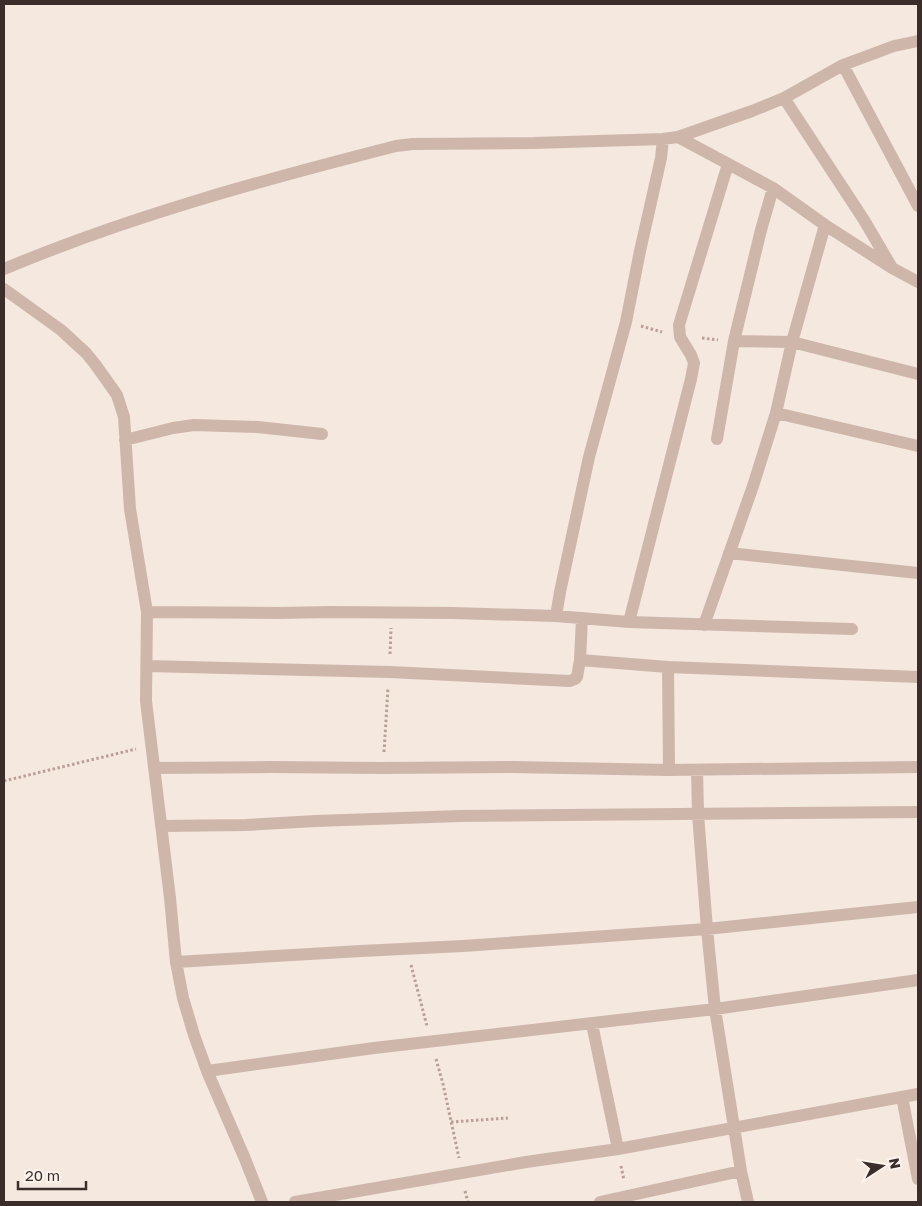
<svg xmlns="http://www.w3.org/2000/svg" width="922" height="1206" viewBox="0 0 922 1206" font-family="'Golos Text',sans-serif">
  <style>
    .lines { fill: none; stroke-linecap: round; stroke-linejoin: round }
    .path { stroke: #baa094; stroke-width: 3; stroke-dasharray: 2.5 2.5; stroke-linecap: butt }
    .minor { stroke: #ceb6aa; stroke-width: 12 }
  </style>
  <rect width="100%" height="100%" fill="#f4e8df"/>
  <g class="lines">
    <path class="path" d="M 641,326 L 662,332
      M 702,338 L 718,340
      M 390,654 L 391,628
      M 384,752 L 388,688
      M 4,781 L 136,749
      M 411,965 L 427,1026
      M 436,1059 L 443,1084 L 459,1158
      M 451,1122 L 508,1118
      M 621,1166 L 624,1180
      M 465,1191 L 468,1202"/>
    <path class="minor" d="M 843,65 L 918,206
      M 784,98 L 864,220 L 891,266
      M 678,137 L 773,188 L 825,225 L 892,268 L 918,282
      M 663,139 L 661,158 L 640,251 L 626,322 L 589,457 L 560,592 L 556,616 L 629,622 L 852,629
      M 4,269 C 130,216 263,180 396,146 L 413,144 L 534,143 L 663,139 L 678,137 L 752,111 L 784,98 L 843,65 L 894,46 L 918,41
      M 4,289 L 61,330 L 86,353 L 95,364 L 117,395 L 124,417 L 130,509 L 147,612
      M 734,341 L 792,342 L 918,374
      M 776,413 L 918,446
      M 717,439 L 734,341 L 761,230 L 773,188
      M 125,440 L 173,428 L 194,425 L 258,427 L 322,434
      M 729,553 L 918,573
      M 629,622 L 691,379 L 694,363 L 691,355 L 680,337 L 679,325 L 728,164
      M 704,625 L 753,486 L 776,413 L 792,342 L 825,225
      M 580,660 L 668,667 L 918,677
      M 147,666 L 390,672 L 570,681 L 575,679 L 577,677 L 580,660 L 582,618
      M 668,667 L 669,770
      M 154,768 L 271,767 L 382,768 L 512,767 L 669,770 L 918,767
      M 697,770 L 698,814 L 707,929 L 715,1009 L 741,1171 L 748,1202
      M 161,826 L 246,825 L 316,821 L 460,816 L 918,812
      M 176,962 L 361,951 L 463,946 L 707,929 L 918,907
      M 592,1024 L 618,1149
      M 207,1071 L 374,1048 L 715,1009 L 918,980
      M 902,1097 L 918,1179
      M 262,1202 L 245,1159 L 207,1071 L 194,1035 L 183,998 L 176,962 L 170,898 L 146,701 L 147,612 L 278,613 L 332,612 L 453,613 L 556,616
      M 295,1202 L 526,1162 L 618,1149 L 918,1094
      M 600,1202 L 741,1171"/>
  </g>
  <rect width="922" height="1206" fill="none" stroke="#3b2d2a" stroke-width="10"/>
  <g transform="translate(882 1166) rotate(78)" stroke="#fbf3ec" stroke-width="4" paint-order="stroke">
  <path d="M0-4L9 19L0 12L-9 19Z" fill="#3b2d2a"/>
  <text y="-8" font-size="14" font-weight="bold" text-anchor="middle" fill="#3b2d2a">N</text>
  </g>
  <path d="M18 1181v8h68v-8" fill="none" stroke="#3b2d2a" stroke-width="2.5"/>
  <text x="25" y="1181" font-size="15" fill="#3b2d2a" stroke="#fbf3ec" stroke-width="4" paint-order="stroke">20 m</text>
</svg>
